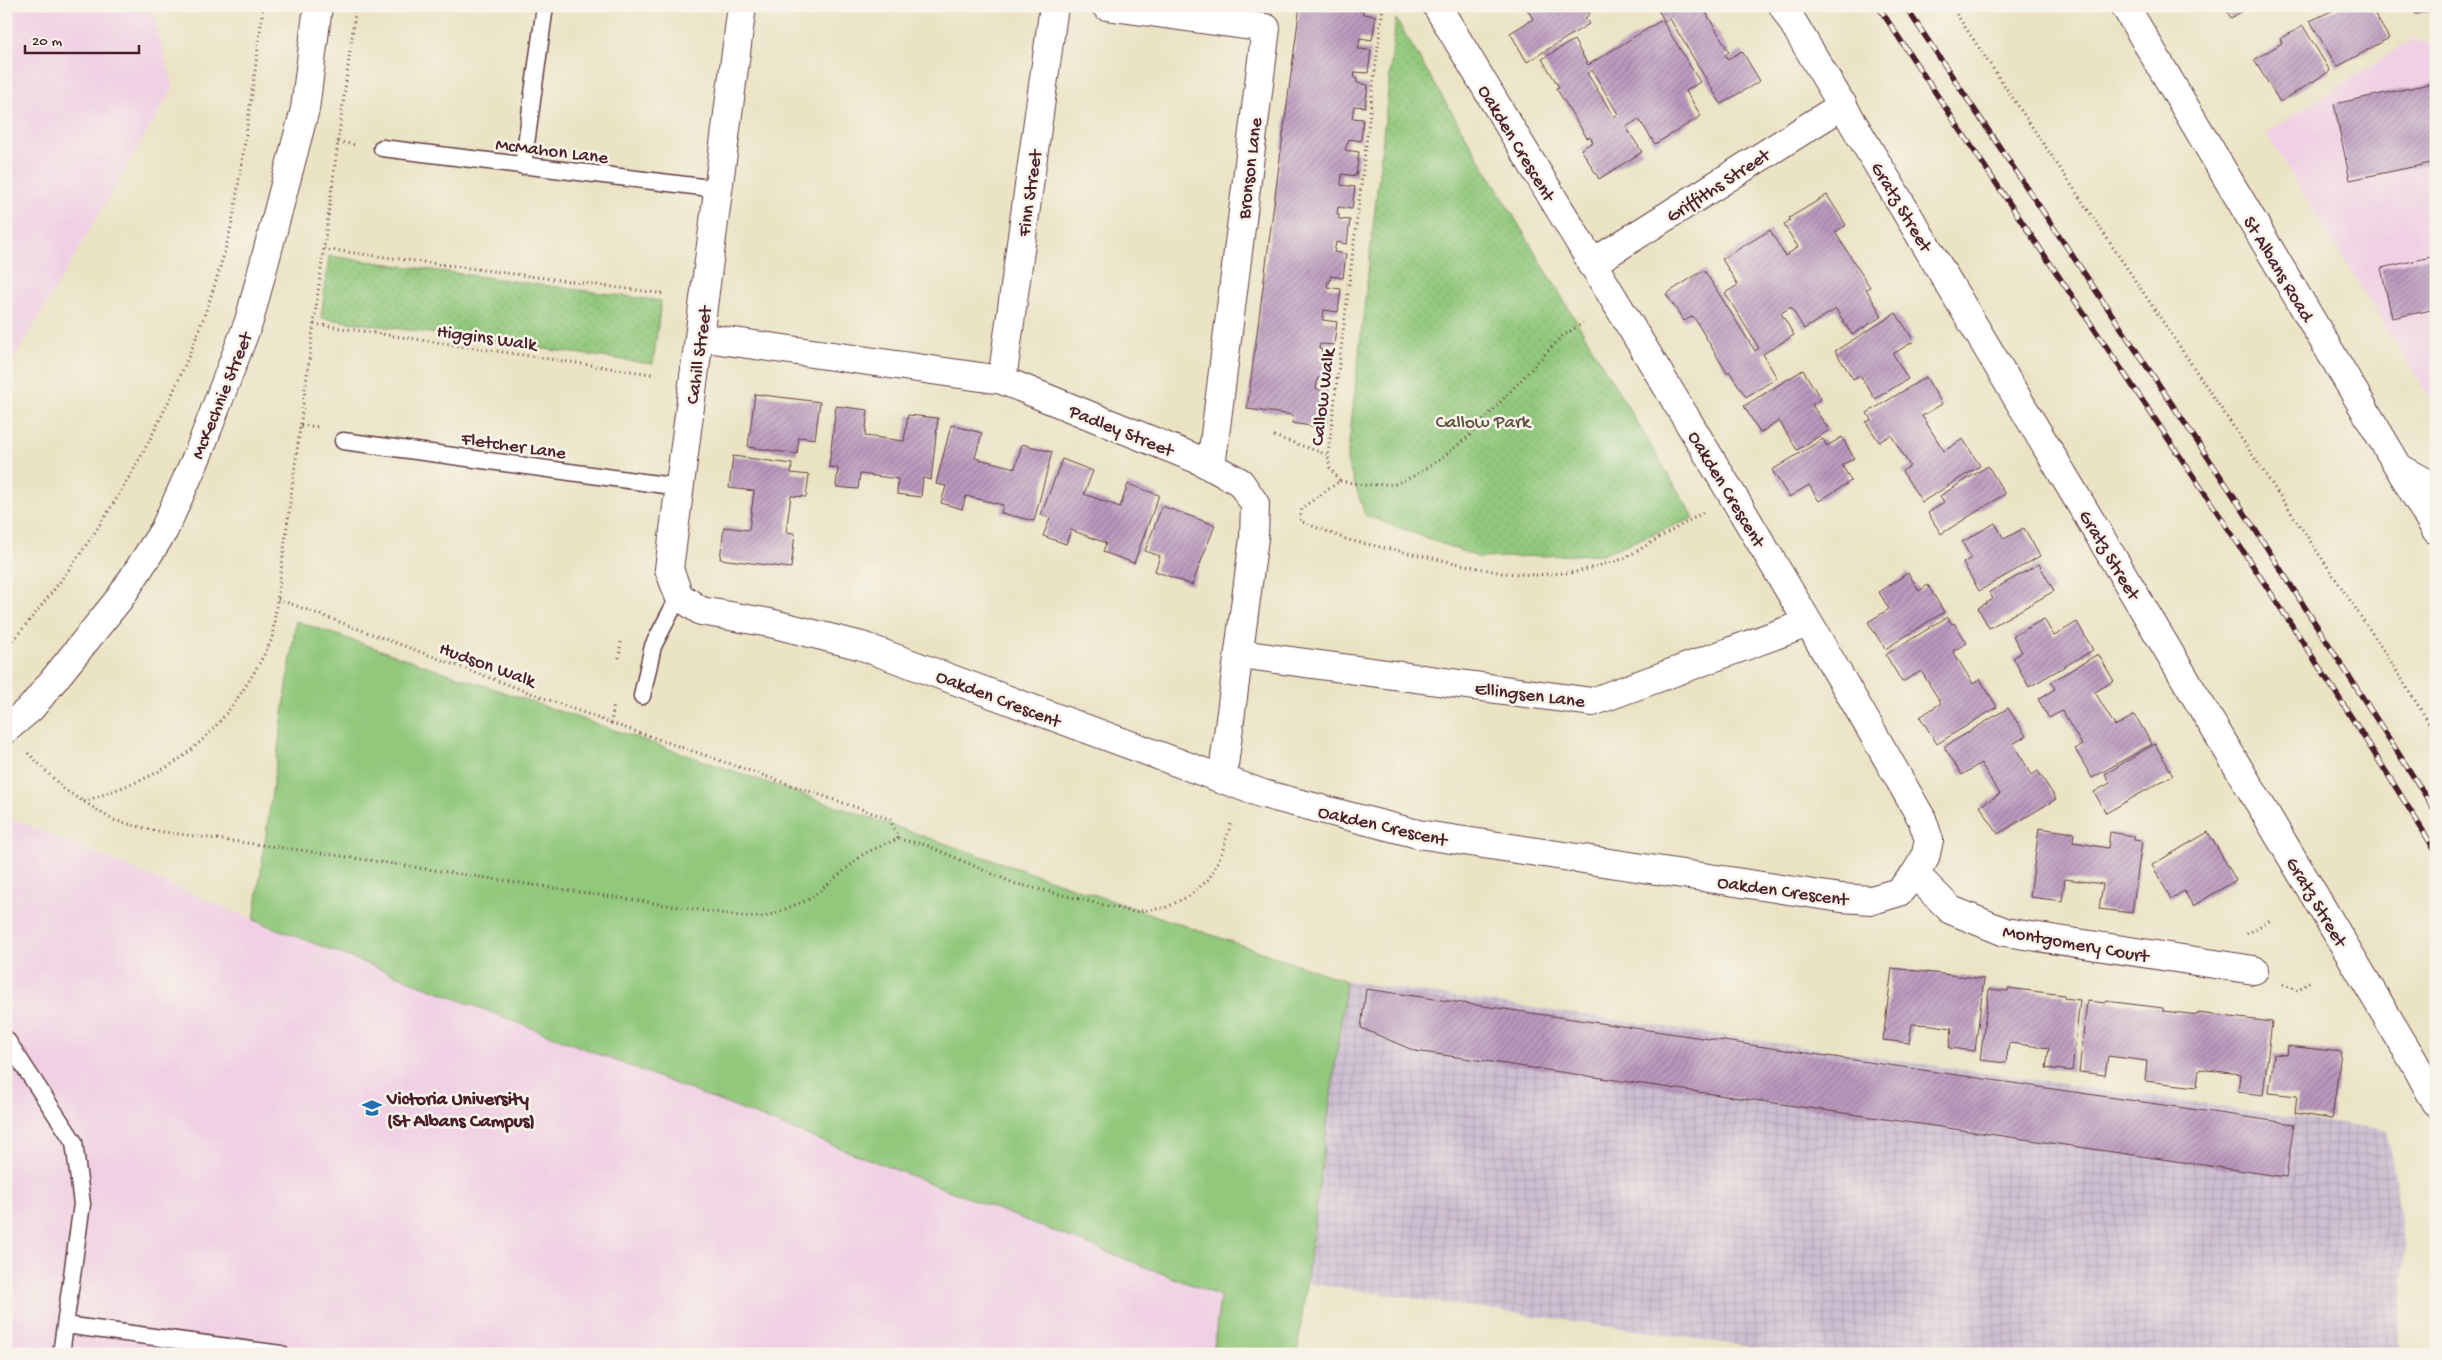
<svg xmlns="http://www.w3.org/2000/svg" width="2442" height="1360" viewBox="0 0 2442 1360" font-family="'Gochi Hand',sans-serif">
  <style>
    .built { fill: #f0d0e4 }
    .industrial { fill: url(#industrial-grid) }
    .grass { fill: #91c87b; stroke: #6e7453 }
    .park { fill: url(#park-dots); stroke: #6e7453 }
    .building { fill: url(#building-hatch); fill-rule: evenodd }
    .lines { fill: none; stroke-linecap: round; stroke-linejoin: round }
    .service-casing { stroke: #623c42; stroke-width: 19 }
    .minor-casing { stroke: #623c42; stroke-width: 30 }
    .tertiary-casing { stroke: #623c42; stroke-width: 30 }
    .secondary-casing { stroke: #623c42; stroke-width: 30 }
    .path { stroke: #623c42; stroke-width: 3; stroke-dasharray: 1 4; stroke-linecap: butt }
    .service { stroke: #fff; stroke-width: 16 }
    .minor { stroke: #fff; stroke-width: 28 }
    .tertiary { stroke: #fff; stroke-width: 28 }
    .secondary { stroke: #fff; stroke-width: 28 }
    .rail-casing { stroke: #4a1f2b; stroke-width: 5.5 }
    .rail { stroke: #f7f3e8; stroke-width: 4; stroke-dasharray: 11; stroke-linecap: butt }
    .labels { text-anchor: middle; stroke-width: 5; stroke-linejoin: round; paint-order: stroke }
    .street-label { font-size: 19px; fill: #4a1f2b; stroke: #f7f3e8 }
    .park-label { font-size: 19px; fill: #5f5243; stroke: #f7f3e8 }
    .poi-label { font-size: 19px; font-weight: bold; fill: #4a1f2b; stroke: #f7f3e8; text-anchor: start }
  </style>
  <defs>
    <pattern id="industrial-grid" width="8" height="8" patternUnits="userSpaceOnUse" patternTransform="scale(1.25)"><rect width="8" height="8" fill="#cebed1"/><path d="M0 4h8M4 0v8" fill="none" stroke="#b2a3b4"/></pattern>
    <pattern id="park-dots" width="8" height="8" patternUnits="userSpaceOnUse" patternTransform="scale(1.25)"><rect width="8" height="8" fill="#91c87b"/><path d="M2 2h.1M6 6h.1" fill="none" stroke="#7fab6a" stroke-width="1.8" stroke-linecap="round"/></pattern>
    <pattern id="building-hatch" width="6" height="6" patternUnits="userSpaceOnUse" patternTransform="scale(1.25)"><rect width="6" height="6" fill="#ba99be"/><path d="M-1 1l2-2M0 6l6-6M5 7l2-2" fill="none" stroke="#997c9b"/></pattern>
  </defs>
  <rect width="100%" height="100%" fill="#f7f3e8"/>
  <filter id="ink" filterUnits="userSpaceOnUse"><feTurbulence type="fractalNoise" baseFrequency=".02" numOctaves="2"/><feDisplacementMap in="SourceGraphic" scale="10" xChannelSelector="R" yChannelSelector="G"/><feConvolveMatrix kernelMatrix="1 2 1 2 8 2 1 2 1" color-interpolation-filters="sRGB"/></filter>
  <filter id="wash" filterUnits="userSpaceOnUse"><feTurbulence type="fractalNoise" baseFrequency=".0096" numOctaves="4" result="noise"/><feDisplacementMap in="SourceGraphic" scale="20" xChannelSelector="R" yChannelSelector="G"/><feGaussianBlur stdDeviation="1.12" result="paint"/><feColorMatrix in="noise" values="0 0 0 0 0 0 0 0 0 0 0 0 0 0 0 0 0 1.4 0 .05"/><feComposite in="paint" operator="in"/></filter>
  <g filter="url(#wash)">
    <rect width="100%" height="100%" fill="#eae3c4"/>
    <path class="built" d="M 6,6 L 151,6 L 173,88 L 6,373 Z
      M 2411,40 L 2436,43 L 2436,409 L 2266,133 Z
      M 6,816 L 254,920 L 1221,1296 L 1213,1354 L 6,1354 Z"/>
    <path class="industrial" d="M 1346,981 L 2388,1131 L 2405,1249 L 2398,1354 L 1801,1354 L 1307,1283 Z"/>
    <path class="grass" d="M 296,621 L 1346,981 L 1297,1354 L 1213,1354 L 1220,1296 L 254,920 Z"/>
    <path class="park" d="M 1396,19 L 1694,518 L 1602,554 L 1480,558 L 1365,515 L 1347,461 Z
      M 329,256 L 661,301 L 653,364 L 321,318 Z"/>
    <g id="blocks">
      <path class="building" d="M 1300,6 L 1344,6 L 1344,8 L 1363,11 L 1363,14 L 1376,16 L 1372,40 L 1360,38 L 1359,45 L 1358,49 L 1371,50 L 1368,73 L 1355,72 L 1354,78 L 1357,79 L 1357,83 L 1368,85 L 1365,107 L 1354,106 L 1352,118 L 1363,119 L 1361,141 L 1349,139 L 1345,150 L 1359,152 L 1356,176 L 1342,174 L 1341,185 L 1355,187 L 1352,209 L 1338,207 L 1337,214 L 1339,214 L 1339,219 L 1350,220 L 1347,244 L 1336,242 L 1335,248 L 1334,252 L 1346,254 L 1343,278 L 1331,276 L 1330,282 L 1328,282 L 1327,287 L 1341,289 L 1338,312 L 1324,310 L 1323,316 L 1323,320 L 1337,322 L 1334,345 L 1320,344 L 1319,349 L 1322,350 L 1321,354 L 1332,356 L 1329,380 L 1318,378 L 1316,389 L 1328,390 L 1323,428 L 1292,423 L 1293,415 L 1247,409 Z
        M 1525,6 L 1585,6 L 1590,14 L 1585,18 L 1589,24 L 1527,62 L 1510,33 L 1533,19 Z
        M 1656,6 L 1702,6 L 1729,52 L 1725,55 L 1728,59 L 1742,51 L 1760,81 L 1721,104 L 1670,19 L 1665,22 Z
        M 2224,6 L 2251,6 L 2231,18 Z
        M 2342,6 L 2370,6 L 2389,38 L 2337,67 L 2310,21 Z
        M 2413,6 L 2436,6 L 2436,10 L 2415,14 Z
        M 1662,20 L 1700,82 L 1686,91 L 1701,116 L 1655,144 L 1639,119 L 1626,127 L 1642,152 L 1599,179 L 1581,149 L 1593,142 L 1590,137 L 1587,138 L 1556,88 L 1559,87 L 1542,59 L 1574,40 L 1588,65 ZM 1592,70 L 1618,114 L 1614,117 L 1587,73 Z
        M 2303,26 L 2330,71 L 2280,102 L 2254,60 L 2282,43 L 2280,39 Z
        M 2434,83 L 2436,162 L 2350,180 L 2334,104 Z
        M 1827,195 L 1846,225 L 1835,232 L 1870,287 L 1866,289 L 1882,316 L 1852,335 L 1836,309 L 1804,329 L 1791,307 L 1781,313 L 1794,335 L 1763,354 L 1777,378 L 1746,397 L 1729,371 L 1727,373 L 1693,316 L 1684,321 L 1666,294 L 1704,270 L 1755,351 L 1759,348 L 1725,293 L 1738,285 L 1722,259 L 1770,230 L 1785,256 L 1798,247 L 1784,225 L 1790,220 L 1789,218 Z
        M 2436,256 L 2436,309 L 2392,318 L 2381,268 Z
        M 1896,313 L 1914,341 L 1893,354 L 1908,379 L 1875,399 L 1860,375 L 1853,379 L 1835,351 Z
        M 1803,370 L 1821,399 L 1812,405 L 1829,430 L 1797,450 L 1779,421 L 1760,433 L 1744,406 Z
        M 1926,377 L 1942,404 L 1922,416 L 1944,451 L 1963,439 L 1980,466 L 1922,502 L 1902,471 L 1910,466 L 1891,435 L 1879,442 L 1866,422 L 1871,420 L 1867,413 Z
        M 755,394 L 820,402 L 815,439 L 799,437 L 797,454 L 748,447 Z
        M 836,406 L 868,410 L 865,436 L 904,441 L 908,415 L 938,418 L 931,480 L 923,478 L 921,497 L 897,494 L 898,479 L 860,474 L 858,489 L 836,487 L 838,468 L 829,467 Z
        M 951,425 L 982,433 L 975,458 L 1015,468 L 1022,444 L 1052,452 L 1034,521 L 1001,513 L 1003,505 L 966,496 L 962,509 L 941,503 L 946,486 L 936,484 Z
        M 1842,437 L 1854,458 L 1842,465 L 1851,481 L 1819,501 L 1809,485 L 1789,497 L 1772,470 L 1823,439 L 1827,446 Z
        M 733,456 L 792,464 L 791,473 L 809,475 L 806,497 L 791,496 L 786,532 L 795,533 L 791,568 L 720,559 L 724,527 L 749,530 L 754,491 L 729,488 Z
        M 1062,459 L 1093,471 L 1084,494 L 1120,507 L 1128,484 L 1159,495 L 1134,563 L 1103,552 L 1106,543 L 1071,530 L 1066,544 L 1043,536 L 1050,518 L 1041,515 Z
        M 1988,466 L 2005,494 L 1941,534 L 1928,513 L 1944,502 L 1940,496 Z
        M 1162,506 L 1215,525 L 1192,585 L 1155,571 L 1160,556 L 1145,551 Z
        M 1995,523 L 2004,539 L 2024,528 L 2040,556 L 1979,591 L 1963,563 L 1971,558 L 1962,542 Z
        M 2039,564 L 2054,591 L 1989,628 L 1978,608 L 1993,599 L 1989,592 Z
        M 1908,573 L 1919,591 L 1928,585 L 1944,612 L 1885,649 L 1868,622 L 1889,609 L 1879,592 Z
        M 1947,617 L 1952,624 L 1954,623 L 1967,643 L 1953,651 L 1973,684 L 1980,679 L 1997,707 L 1937,744 L 1920,717 L 1941,703 L 1921,671 L 1902,682 L 1886,655 Z
        M 2044,619 L 2054,636 L 2077,622 L 2093,650 L 2029,687 L 2013,658 L 2022,652 L 2013,636 Z
        M 2098,654 L 2114,681 L 2095,692 L 2115,726 L 2135,715 L 2152,744 L 2092,778 L 2075,749 L 2082,745 L 2062,711 L 2049,718 L 2038,699 L 2055,689 L 2051,682 Z
        M 2008,708 L 2026,736 L 2013,744 L 2032,775 L 2038,771 L 2056,799 L 1998,834 L 1980,806 L 2000,794 L 1990,779 L 1981,763 L 1962,775 L 1944,747 Z
        M 2155,744 L 2173,775 L 2106,813 L 2094,792 L 2110,783 L 2105,774 Z
        M 2039,828 L 2074,833 L 2073,842 L 2108,848 L 2110,832 L 2134,836 L 2134,840 L 2142,841 L 2132,913 L 2099,909 L 2103,884 L 2065,879 L 2062,901 L 2030,897 Z
        M 2208,832 L 2236,880 L 2193,906 L 2184,891 L 2171,899 L 2152,865 Z
        M 1892,968 L 1984,979 L 1975,1051 L 1949,1048 L 1952,1028 L 1932,1025 L 1912,1024 L 1909,1043 L 1883,1040 Z
        M 2008,988 L 2064,995 L 2064,998 L 2080,1000 L 2072,1071 L 2046,1068 L 2049,1048 L 2009,1043 L 2006,1063 L 1980,1060 L 1989,989 L 2008,991 Z
        M 1366,989 L 2294,1124 L 2286,1177 L 1415,1051 L 1361,1028 Z
        M 2087,1001 L 2106,1003 L 2106,1001 L 2163,1008 L 2163,1011 L 2181,1013 L 2198,1015 L 2198,1013 L 2272,1022 L 2263,1095 L 2238,1092 L 2240,1074 L 2199,1069 L 2197,1087 L 2145,1081 L 2147,1061 L 2108,1056 L 2105,1075 L 2079,1072 Z
        M 2288,1046 L 2341,1052 L 2332,1119 L 2295,1113 L 2297,1096 L 2269,1093 L 2274,1054 L 2287,1055 Z"/>
    </g>
  </g>
  <g filter="url(#ink)">
    <use href="#blocks" fill-opacity="0" stroke="#623c42" stroke-width="1"/>
    <g class="lines">
      <defs>
        <path id="service" d="M 382,148 L 718,189
          M 523,166 L 545,6
          M 343,441 L 679,487
          M 642,696 L 653,646 L 679,596
          M 6,1039 L 74,1142 L 82,1204 L 61,1354
          M 65,1325 L 281,1354"/>
        <path id="minor" d="M 742,6 L 669,569 L 679,596 L 701,611 L 770,623 L 862,646 L 1263,794 L 1418,834 L 1841,898 L 1872,900 L 1899,892 L 1915,874 L 1925,858 L 1929,840 L 1922,819 C 1766,544 1599,277 1437,6
          M 1106,6 L 1266,28 L 1211,467
          M 1591,264 L 1843,105
          M 699,337 L 1002,380 L 1197,459 L 1240,482 L 1255,504 L 1254,538 L 1222,780
          M 1002,380 L 1054,6
          M 1240,654 L 1592,702 L 1808,623
          M 6,729 L 31,708 L 120,598 L 164,530 L 198,454 L 249,321 L 305,109 L 318,6
          M 1915,874 L 1951,910 L 2005,932 L 2254,970"/>
        <path id="tertiary" d="M 1783,6 L 2414,1062 L 2436,1103"/>
        <path id="secondary" d="M 2125,6 L 2436,530
          M 2400,468 L 2436,488"/>
      </defs>
      <use href="#service" class="service-casing"/>
      <use href="#minor" class="minor-casing"/>
      <use href="#tertiary" class="tertiary-casing"/>
      <use href="#secondary" class="secondary-casing"/>
      <path class="path" d="M 1383,6 L 1328,455 L 1330,468 L 1340,481 L 1302,508 L 1300,521 L 1348,540 L 1502,573 L 1537,575 L 1576,572 L 1623,559 L 1704,512
        M 1951,6 L 2386,654 L 2436,734
        M 338,142 L 356,145
        M 324,249 L 666,294
        M 314,324 L 657,375
        M 301,425 L 320,427
        M 1274,436 L 1328,455
        M 1340,481 L 1365,485 L 1395,484 L 1416,475 L 1439,460 L 1469,436 L 1561,337 L 1583,323
        M 278,599 L 611,723 L 614,704
        M 6,648 C 110,530 190,387 229,235 C 235,213 237,190 241,168 C 249,114 257,60 263,6
        M 619,658 L 621,641
        M 611,723 L 890,819 L 898,839
        M 28,753 L 65,790 L 113,820 L 156,831 L 307,851 L 746,917 L 765,917 L 810,899 L 865,853 L 898,839 L 926,845 L 1013,883 L 1133,912 L 1165,908 L 1189,896 L 1209,879 L 1221,855 L 1231,824
        M 84,802 C 113,790 145,781 172,764 C 217,735 249,686 272,639 L 356,6
        M 2247,934 L 2272,919
        M 2283,984 L 2298,991 L 2310,981"/>
      <use href="#service" class="service"/>
      <use href="#minor" class="minor"/>
      <use href="#tertiary" class="tertiary"/>
      <use href="#secondary" class="secondary"/>
      <defs>
        <path id="rail" d="M 1878,6 C 2064,289 2259,564 2436,852
          M 1905,6 L 2233,495 L 2436,812"/>
      </defs>
      <use href="#rail" class="rail-casing"/>
      <use href="#rail" class="rail"/>
    </g>
  </g>
  <defs>
    <symbol id="university-bare" viewBox="-9 -9 18 18"><path d="M0-5L7-2L0 1L-7-2ZM-4 1L0 2.5L4 1V4Q0 6-4 4Z" fill="#1f6fb2" stroke="#f7f3e8" stroke-width="2.5" paint-order="stroke"/></symbol>
  </defs>
  <g fill-rule="evenodd">
    <use href="#university-bare" x="358" y="1094" width="28" height="28"/>
  </g>
  <g class="labels">
    <g class="street-label">
      <text transform="translate(1518 142) rotate(59)" y="7">Oakden Crescent</text>
      <text transform="translate(552 149) rotate(7)" y="7">McMahon Lane</text>
      <text transform="translate(1248 168) rotate(-83)" y="7">Bronson Lane</text>
      <text transform="translate(1717 184) rotate(-33)" y="7">Griffiths Street</text>
      <text transform="translate(1028 193) rotate(-82)" y="7">Finn Street</text>
      <text transform="translate(1903 206) rotate(59)" y="7">Gratz Street</text>
      <text transform="translate(2280 268) rotate(59)" y="7">St Albans Road</text>
      <text transform="translate(487 336) rotate(8)" y="7">Higgins Walk</text>
      <text transform="translate(697 355) rotate(-82)" y="7">Cahill Street</text>
      <text transform="translate(220 395) rotate(-68)" y="7">McKechnie Street</text>
      <text transform="translate(1321 397) rotate(-83)" y="7">Callow Walk</text>
      <text transform="translate(1122 429) rotate(22)" y="7">Padley Street</text>
      <text transform="translate(514 444) rotate(8)" y="7">Fletcher Lane</text>
      <text transform="translate(1728 488) rotate(59)" y="7">Oakden Crescent</text>
      <text transform="translate(2111 554) rotate(59)" y="7">Gratz Street</text>
      <text transform="translate(488 663) rotate(20)" y="7">Hudson Walk</text>
      <text transform="translate(1530 693) rotate(7)" y="7">Ellingsen Lane</text>
      <text transform="translate(999 697) rotate(21)" y="7">Oakden Crescent</text>
      <text transform="translate(1383 824) rotate(13)" y="7">Oakden Crescent</text>
      <text transform="translate(1783 889) rotate(8)" y="7">Oakden Crescent</text>
      <text transform="translate(2318 901) rotate(59)" y="7">Gratz Street</text>
      <text transform="translate(2076 942) rotate(10)" y="7">Montgomery Court</text>
    </g>
    <g class="park-label">
      <text x="1483" y="427">Callow Park</text>
    </g>
    <g class="poi-label">
      <text x="387" y="1104">Victoria University<tspan x="387" dy="22">(St Albans Campus)</tspan></text>
    </g>
  </g>
  <rect width="2442" height="1360" fill="none" stroke="#f7f3e8" stroke-width="25"/>
  <path d="M25 45v8h114v-8" fill="none" stroke="#4a1f2b" stroke-width="2.5"/>
  <text x="32" y="45" font-size="15" fill="#4a1f2b" stroke="#f7f3e8" stroke-width="4" paint-order="stroke">20 m</text>
</svg>
